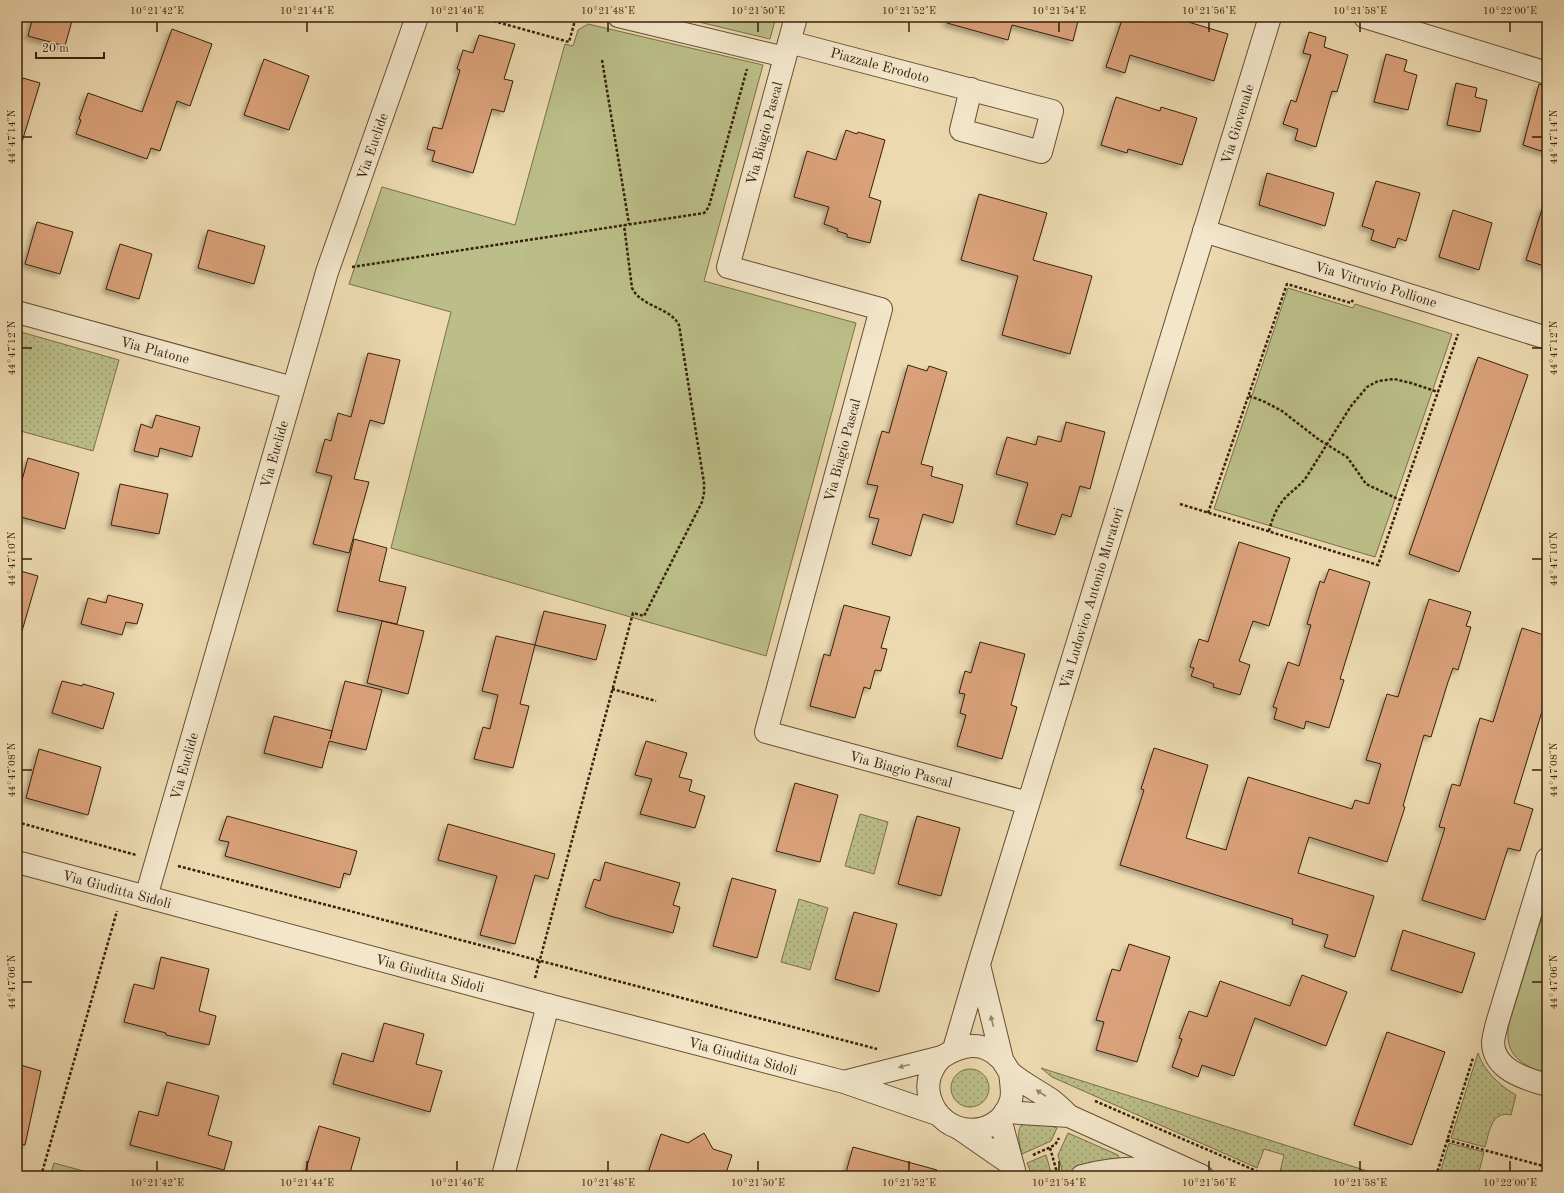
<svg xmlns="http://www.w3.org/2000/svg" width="1564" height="1193" viewBox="0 0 1564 1193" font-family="'Old Standard TT',serif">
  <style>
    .grass { fill: url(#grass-dots); stroke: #7a6f4a }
    .park { fill: #bbbe88; stroke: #7a6f4a }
    .building { fill: #d9a179; stroke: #38200c; filter: url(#shadow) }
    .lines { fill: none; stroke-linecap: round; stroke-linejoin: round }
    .pedestrian-casing { stroke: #654e35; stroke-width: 22 }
    .minor-casing { stroke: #654e35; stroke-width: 24 }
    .tertiary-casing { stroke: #654e35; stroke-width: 24 }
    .path { stroke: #38200c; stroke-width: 2.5; stroke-dasharray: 3 2; stroke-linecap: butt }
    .pedestrian { stroke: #f3e6cb; stroke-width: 20 }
    .minor { stroke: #f3e6cb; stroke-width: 22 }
    .tertiary { stroke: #f3e6cb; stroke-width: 22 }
    .oneway { fill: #96836c }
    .ticks { fill: none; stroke: #38200c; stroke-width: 1.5 }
    .labels { text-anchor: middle; stroke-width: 3; stroke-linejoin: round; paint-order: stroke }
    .street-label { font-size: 14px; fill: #38200c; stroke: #f3e6cb }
    .neatline { fill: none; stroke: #38200c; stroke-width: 1.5 }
    .ticks-label { font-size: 10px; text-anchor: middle; fill: #38200c }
  </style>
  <defs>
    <pattern id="grass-dots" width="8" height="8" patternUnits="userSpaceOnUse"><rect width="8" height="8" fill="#bbbe88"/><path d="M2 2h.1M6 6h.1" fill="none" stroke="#999a6e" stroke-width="1.8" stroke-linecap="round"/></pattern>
    <filter id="shadow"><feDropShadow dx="-3.5" dy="3.5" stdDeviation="2" flood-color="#0004"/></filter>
  </defs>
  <rect width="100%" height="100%" fill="#ecd9af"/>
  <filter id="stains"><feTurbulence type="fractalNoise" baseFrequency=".005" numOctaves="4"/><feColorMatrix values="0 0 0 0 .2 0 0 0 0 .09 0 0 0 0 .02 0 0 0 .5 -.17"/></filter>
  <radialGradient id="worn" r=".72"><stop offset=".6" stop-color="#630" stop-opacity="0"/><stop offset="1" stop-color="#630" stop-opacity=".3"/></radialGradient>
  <path class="grass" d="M 21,332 L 119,360 L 93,451 L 17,430 L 17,345 Z
    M 860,814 L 888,822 L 874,874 L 845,866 Z
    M 799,899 L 828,908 L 810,970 L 781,962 Z
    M 1478,1053 C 1484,1071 1500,1086 1516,1095 L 1511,1115 C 1491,1110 1489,1134 1485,1147 L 1451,1138 Z
    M 1041,1068 L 1383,1176 L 1279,1176 L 1284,1155 L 1264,1149 L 1257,1168 L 1052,1077 Z
    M951 1088a19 19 0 1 1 38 0a19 19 0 1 1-38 0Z
    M 1042,1122 L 1057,1128 L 1051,1141 L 1022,1154 C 1020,1146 1014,1127 1025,1123 C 1030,1121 1037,1122 1042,1122 Z
    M 1068,1133 L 1118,1155 L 1119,1158 L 1117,1160 L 1083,1167 L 1063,1174 L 1058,1155 Z
    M 1449,1143 L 1484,1152 L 1478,1176 L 1439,1176 Z
    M 1046,1155 L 1052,1176 L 1032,1176 L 1027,1163 Z"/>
  <path class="park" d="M 678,17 L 776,17 L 770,39 Z
    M 588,24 L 763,65 L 704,281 L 856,323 L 766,656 L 391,548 L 451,312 L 349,284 L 382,187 L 515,225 L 565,44 L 573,46 L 578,30 Z
    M 1288,288 L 1353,308 L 1355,304 L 1452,334 L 1375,557 L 1214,509 Z
    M 1547,900 L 1547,1073 C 1521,1066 1503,1054 1509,1024 Z
    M 54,1163 L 102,1176 L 50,1176 Z"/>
  <path class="building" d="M 33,17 L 73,17 L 65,46 L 28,36 Z
    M 947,17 L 1079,17 L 1073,41 L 1012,25 L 1008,40 L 947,23 Z
    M 1123,17 L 1186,17 L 1185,21 L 1228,34 L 1214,81 L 1130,55 L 1125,73 L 1106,67 Z
    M 172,29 L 212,44 L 190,106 L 177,101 L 160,151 L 151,148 L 147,159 L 76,134 L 81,120 L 79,119 L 88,93 L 142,112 Z
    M 1309,32 L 1326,37 L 1324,47 L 1348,55 L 1337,92 L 1332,91 L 1316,147 L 1295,140 L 1298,129 L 1283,124 L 1291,100 L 1296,102 L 1311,55 L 1303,53 Z
    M 479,35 L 515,44 L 504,79 L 513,81 L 504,112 L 492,109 L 473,173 L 432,161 L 435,151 L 427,149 L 433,127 L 442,129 L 460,70 L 457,69 L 463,50 L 473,53 Z
    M 1386,54 L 1407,60 L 1404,71 L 1417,75 L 1408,110 L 1374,102 Z
    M 264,59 L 309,76 L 289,130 L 244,115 Z
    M 23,78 L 40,83 L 21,145 L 17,145 L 17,86 L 20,87 Z
    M 1456,83 L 1477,88 L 1475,97 L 1487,100 L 1480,132 L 1447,125 Z
    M 1539,84 L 1547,85 L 1547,153 L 1523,145 Z
    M 1116,97 L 1160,111 L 1161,107 L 1197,118 L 1182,165 L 1128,149 L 1127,153 L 1101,145 Z
    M 846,130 L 857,134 L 858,132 L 885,140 L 869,197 L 881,201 L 870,243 L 847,237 L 847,234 L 837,231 L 838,229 L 824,224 L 829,207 L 794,197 L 807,151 L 836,160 Z
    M 1267,173 L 1334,193 L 1325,226 L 1259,205 Z
    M 1376,181 L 1420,193 L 1406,241 L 1398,238 L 1395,248 L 1371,240 L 1374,230 L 1362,226 Z
    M 979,194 L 1047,213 L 1033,260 L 1092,276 L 1070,354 L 1002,335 L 1018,276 L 961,260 Z
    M 1543,206 L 1547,207 L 1547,267 L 1526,260 Z
    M 1453,210 L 1492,223 L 1479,270 L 1439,257 Z
    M 37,222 L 73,232 L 60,274 L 25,264 Z
    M 208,230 L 265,246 L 254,284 L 198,268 Z
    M 120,244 L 152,254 L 139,299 L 106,289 Z
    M 368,353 L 400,360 L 384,424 L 370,420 L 354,479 L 369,482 L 349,553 L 313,544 L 332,476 L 316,472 L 325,439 L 331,441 L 338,413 L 351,417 Z
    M 1478,357 L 1528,375 L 1459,572 L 1409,554 Z
    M 908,365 L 927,371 L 929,366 L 947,372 L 921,464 L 933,467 L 931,476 L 963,485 L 953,523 L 923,514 L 911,556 L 872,544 L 879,519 L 869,517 L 878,486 L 867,484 L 882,431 L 889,433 Z
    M 156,415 L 200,427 L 192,457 L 160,448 L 158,457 L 134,451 L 141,424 L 152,428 Z
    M 1066,422 L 1105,432 L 1090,489 L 1080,486 L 1071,517 L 1062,514 L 1055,535 L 1016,524 L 1028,483 L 996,474 L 1007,437 L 1036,445 L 1038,436 L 1061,442 Z
    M 28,458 L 79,473 L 65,529 L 17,516 L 17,499 Z
    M 120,484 L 168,494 L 159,534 L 111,525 Z
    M 354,539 L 387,548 L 379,581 L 406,587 L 397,624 L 337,611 Z
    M 1239,542 L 1290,558 L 1269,626 L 1253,621 L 1239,661 L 1250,665 L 1240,695 L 1213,687 L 1214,684 L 1191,676 L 1194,668 L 1190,667 L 1199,639 L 1208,642 Z
    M 1329,569 L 1370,582 L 1340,679 L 1344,680 L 1329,728 L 1306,721 L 1304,729 L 1274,719 L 1277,708 L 1273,707 L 1288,662 L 1299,666 L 1311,625 L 1307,624 L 1320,581 L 1324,583 Z
    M 17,570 L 38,576 L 22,631 L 17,631 Z
    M 108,595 L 143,604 L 137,624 L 126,622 L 122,635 L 81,624 L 88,598 L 106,603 Z
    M 1429,599 L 1471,612 L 1466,626 L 1471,627 L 1458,670 L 1453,668 L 1448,682 L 1431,737 L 1424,735 L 1403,806 L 1405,807 L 1387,862 L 1309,837 L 1298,873 L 1374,896 L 1355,957 L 1324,947 L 1328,935 L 1292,924 L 1293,919 L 1120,865 L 1144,790 L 1141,789 L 1154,748 L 1208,765 L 1186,838 L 1226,850 L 1248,777 L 1352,809 L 1355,800 L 1369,804 L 1381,764 L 1366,760 L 1387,694 L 1398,697 Z
    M 844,605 L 890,617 L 881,648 L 887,649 L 881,671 L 875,670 L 870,689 L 864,687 L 855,718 L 810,706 L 824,654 L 830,656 Z
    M 544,611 L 606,625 L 596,660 L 535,645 Z
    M 382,621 L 424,631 L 408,694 L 367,683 Z
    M 1522,628 L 1547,636 L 1547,695 L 1514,803 L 1533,809 L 1520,851 L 1508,848 L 1485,920 L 1422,900 L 1445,828 L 1439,827 L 1452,784 L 1460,786 L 1480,718 L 1493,722 Z
    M 496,636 L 535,645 L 520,704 L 529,706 L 513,768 L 474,759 L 483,727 L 490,729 L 498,695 L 482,691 Z
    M 980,642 L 1025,654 L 1011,705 L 1017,707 L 1002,759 L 957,746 L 966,715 L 960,713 L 965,694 L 959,693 L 965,671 L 971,673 Z
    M 62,681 L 82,686 L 83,684 L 114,693 L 103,729 L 52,713 Z
    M 345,681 L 382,690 L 366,750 L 329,741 L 322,768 L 264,753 L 274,716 L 332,731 L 330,739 Z
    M 646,741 L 687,753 L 679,777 L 692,780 L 689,791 L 705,796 L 695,828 L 640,814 L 652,779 L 635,775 Z
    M 39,749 L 101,767 L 88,815 L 26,798 Z
    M 795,783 L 838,795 L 820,862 L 776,851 Z
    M 227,816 L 357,851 L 350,875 L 344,873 L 340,888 L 225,856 L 229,842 L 219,840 Z
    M 917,816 L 960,828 L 941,896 L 898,884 Z
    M 448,824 L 555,854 L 548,879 L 535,875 L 515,944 L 480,935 L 497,876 L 438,860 Z
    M 605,862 L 680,883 L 673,905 L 680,907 L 673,933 L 610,916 L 585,907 L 594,879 L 600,881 Z
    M 732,878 L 776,890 L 757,958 L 713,946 Z
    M 854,912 L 897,924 L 879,992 L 835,979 Z
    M 1403,930 L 1475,953 L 1462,993 L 1391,970 Z
    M 1129,944 L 1170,957 L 1137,1062 L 1096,1050 L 1104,1022 L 1096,1020 L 1112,969 L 1120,971 Z
    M 161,957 L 209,969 L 199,1011 L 216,1016 L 209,1045 L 166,1035 L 166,1033 L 124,1022 L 134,984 L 154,989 Z
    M 1302,975 L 1347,992 L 1326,1046 L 1255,1018 L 1234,1076 L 1202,1065 L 1198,1077 L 1172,1067 L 1182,1039 L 1179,1038 L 1189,1011 L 1207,1017 L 1220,981 L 1290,1006 Z
    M 384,1023 L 424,1034 L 416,1064 L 442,1071 L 430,1112 L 333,1084 L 342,1053 L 373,1062 Z
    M 1387,1032 L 1445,1052 L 1412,1145 L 1354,1125 Z
    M 17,1064 L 41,1071 L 25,1145 L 17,1144 Z
    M 167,1082 L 219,1096 L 208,1135 L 232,1142 L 224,1170 L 130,1145 L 139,1111 L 158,1116 Z
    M 319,1126 L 360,1138 L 349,1176 L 304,1176 Z
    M 704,1133 L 713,1149 L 732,1155 L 725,1176 L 647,1176 L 661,1134 L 688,1143 Z
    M 853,1147 L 937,1170 L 937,1176 L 845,1176 Z"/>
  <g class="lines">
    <defs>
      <path id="pedestrian" d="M 618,17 L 785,57"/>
      <path id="minor" d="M 796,17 L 728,267 L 881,309 L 766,732 L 1028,803
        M 1365,17 L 1547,73
        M 789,42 L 1052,111 L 1041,152 L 961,130 L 971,89
        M 1204,231 L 1547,338
        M 17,312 L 293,388
        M 1547,859 L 1498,1020 C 1496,1027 1494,1034 1493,1042 C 1493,1070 1526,1079 1547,1085
        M 146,897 L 327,272 L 417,17
        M 1000,1119 L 1014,1170
        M 960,1129 L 1012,1165
        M 503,1176 L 548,1005
        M 1082,1176 C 1119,1166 1155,1166 1192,1175"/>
      <path id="tertiary" d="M 17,862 L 548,1005 L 844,1082 L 937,1114
        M 979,965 L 1002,1059
        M 954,1049 L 979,964 L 1270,17
        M 942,1057 C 939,1060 935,1064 933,1069 C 928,1077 927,1089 930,1098 C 942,1139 999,1141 1011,1100 C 1013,1093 1011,1081 1010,1073
        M 844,1082 L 942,1057 C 962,1044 983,1040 1001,1059 C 1005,1063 1007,1070 1012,1074 C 1023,1083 1038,1091 1050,1099 C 1057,1104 1063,1110 1069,1116 L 1202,1176
        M 1005,1112 L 1069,1116"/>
    </defs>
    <use href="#pedestrian" class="pedestrian-casing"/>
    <use href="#minor" class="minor-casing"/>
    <use href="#tertiary" class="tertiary-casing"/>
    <path class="path" d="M 479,17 L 569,42 L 576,17
      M 602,60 L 629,224
      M 352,267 L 704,213 L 706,211 L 709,206 L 747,69
      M 1249,396 L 1263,401 L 1282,411 L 1318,439 L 1347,457 L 1355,468 L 1366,484 L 1400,500
      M 1180,504 L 1378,565 L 1458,334
      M 1208,513 L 1287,284 L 1351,303 L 1353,300
      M 1269,531 C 1272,519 1277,506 1286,497 C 1293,490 1301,485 1307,476 L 1351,406 L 1367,387 L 1378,381 L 1394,379 L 1411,383 L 1438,392
      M 612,689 L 656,701
      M 17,822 L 136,855
      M 178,866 L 877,1049
      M 535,978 L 633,613 L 644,616 L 702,502 L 704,493 L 704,483 L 679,325 C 670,307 641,307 632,288 L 624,225
      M 1095,1101 L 1268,1176
      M 1447,1140 L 1547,1167
      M 1050,1148 L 1058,1176
      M 1033,1155 L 1055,1145 L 1059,1138
      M 41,1176 L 117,911
      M 1436,1176 L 1473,1058"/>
    <use href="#pedestrian" class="pedestrian"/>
    <use href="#minor" class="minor"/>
    <use href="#tertiary" class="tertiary"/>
  </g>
  <defs><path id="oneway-solid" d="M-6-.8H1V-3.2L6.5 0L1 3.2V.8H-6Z"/></defs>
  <g class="oneway">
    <use href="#oneway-solid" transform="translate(992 1021) rotate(-104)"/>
    <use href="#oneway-solid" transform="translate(904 1066) rotate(165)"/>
    <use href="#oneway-solid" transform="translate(1041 1093) rotate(-147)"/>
  </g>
  <path class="ticks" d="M 157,22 L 157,32M 307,22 L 307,32M 457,22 L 457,32M 608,22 L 608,32M 758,22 L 758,32M 909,22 L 909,32M 1059,22 L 1059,32M 1209,22 L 1209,32M 1360,22 L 1360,32M 1510,22 L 1510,32M 22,137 L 32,137M 1532,137 L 1542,137M 22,348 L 32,348M 1532,348 L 1542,348M 22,559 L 32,559M 1532,559 L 1542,559M 22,770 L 32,770M 1532,770 L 1542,770M 22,982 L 32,982M 1532,982 L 1542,982M 157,1161 L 157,1171M 307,1161 L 307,1171M 457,1161 L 457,1171M 608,1161 L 608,1171M 758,1161 L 758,1171M 909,1161 L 909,1171M 1059,1161 L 1059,1171M 1209,1161 L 1209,1171M 1360,1161 L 1360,1171M 1510,1161 L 1510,1171"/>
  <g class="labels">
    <g class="street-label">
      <text transform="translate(880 65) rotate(15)" y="5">Piazzale Erodoto</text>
      <text transform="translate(1237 124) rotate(-73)" y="5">Via Giovenale</text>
      <text transform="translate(764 133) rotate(-75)" y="5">Via Biagio Pascal</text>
      <text transform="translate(372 146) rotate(-71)" y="5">Via Euclide</text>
      <text transform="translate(1376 284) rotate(17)" y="5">Via Vitruvio Pollione</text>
      <text transform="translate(155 350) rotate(15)" y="5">Via Platone</text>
      <text transform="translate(842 450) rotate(-75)" y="5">Via Biagio Pascal</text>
      <text transform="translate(274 454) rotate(-74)" y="5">Via Euclide</text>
      <text transform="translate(1091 598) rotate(-73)" y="5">Via Ludovico Antonio Muratori</text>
      <text transform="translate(184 766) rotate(-74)" y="5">Via Euclide</text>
      <text transform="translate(901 769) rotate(15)" y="5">Via Biagio Pascal</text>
      <text transform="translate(117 889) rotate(15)" y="5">Via Giuditta Sidoli</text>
      <text transform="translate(430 973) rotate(15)" y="5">Via Giuditta Sidoli</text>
      <text transform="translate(743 1056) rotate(15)" y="5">Via Giuditta Sidoli</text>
    </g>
  </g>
  <rect width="1564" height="1193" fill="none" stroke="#ecd9af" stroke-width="44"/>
  <path d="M36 52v6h68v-6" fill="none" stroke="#38200c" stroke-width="2"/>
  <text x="42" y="52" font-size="12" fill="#38200c" stroke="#f3e6cb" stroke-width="3" paint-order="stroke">20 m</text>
  <rect x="22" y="22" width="1520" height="1149" class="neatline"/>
  <g class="ticks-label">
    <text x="157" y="14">10°21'42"E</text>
    <text x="307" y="14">10°21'44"E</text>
    <text x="457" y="14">10°21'46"E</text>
    <text x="608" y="14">10°21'48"E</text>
    <text x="758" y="14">10°21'50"E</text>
    <text x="909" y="14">10°21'52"E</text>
    <text x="1059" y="14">10°21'54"E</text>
    <text x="1209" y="14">10°21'56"E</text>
    <text x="1360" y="14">10°21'58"E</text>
    <text x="1510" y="14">10°22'00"E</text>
    <text transform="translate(11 137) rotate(-90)" y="4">44°47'14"N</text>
    <text transform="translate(1553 137) rotate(-90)" y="4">44°47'14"N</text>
    <text transform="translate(11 348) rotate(-90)" y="4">44°47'12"N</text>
    <text transform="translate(1553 348) rotate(-90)" y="4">44°47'12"N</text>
    <text transform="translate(11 559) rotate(-90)" y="4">44°47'10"N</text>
    <text transform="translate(1553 559) rotate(-90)" y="4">44°47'10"N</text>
    <text transform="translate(11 770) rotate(-90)" y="4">44°47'08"N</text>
    <text transform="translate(1553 770) rotate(-90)" y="4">44°47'08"N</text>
    <text transform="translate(11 982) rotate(-90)" y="4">44°47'06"N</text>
    <text transform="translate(1553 982) rotate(-90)" y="4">44°47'06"N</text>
    <text x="157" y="1186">10°21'42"E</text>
    <text x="307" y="1186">10°21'44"E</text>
    <text x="457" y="1186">10°21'46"E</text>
    <text x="608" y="1186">10°21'48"E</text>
    <text x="758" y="1186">10°21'50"E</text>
    <text x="909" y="1186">10°21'52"E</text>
    <text x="1059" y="1186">10°21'54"E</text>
    <text x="1209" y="1186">10°21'56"E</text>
    <text x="1360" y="1186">10°21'58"E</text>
    <text x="1510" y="1186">10°22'00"E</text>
  </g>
  <rect width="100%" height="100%" filter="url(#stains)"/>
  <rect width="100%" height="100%" fill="url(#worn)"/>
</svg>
